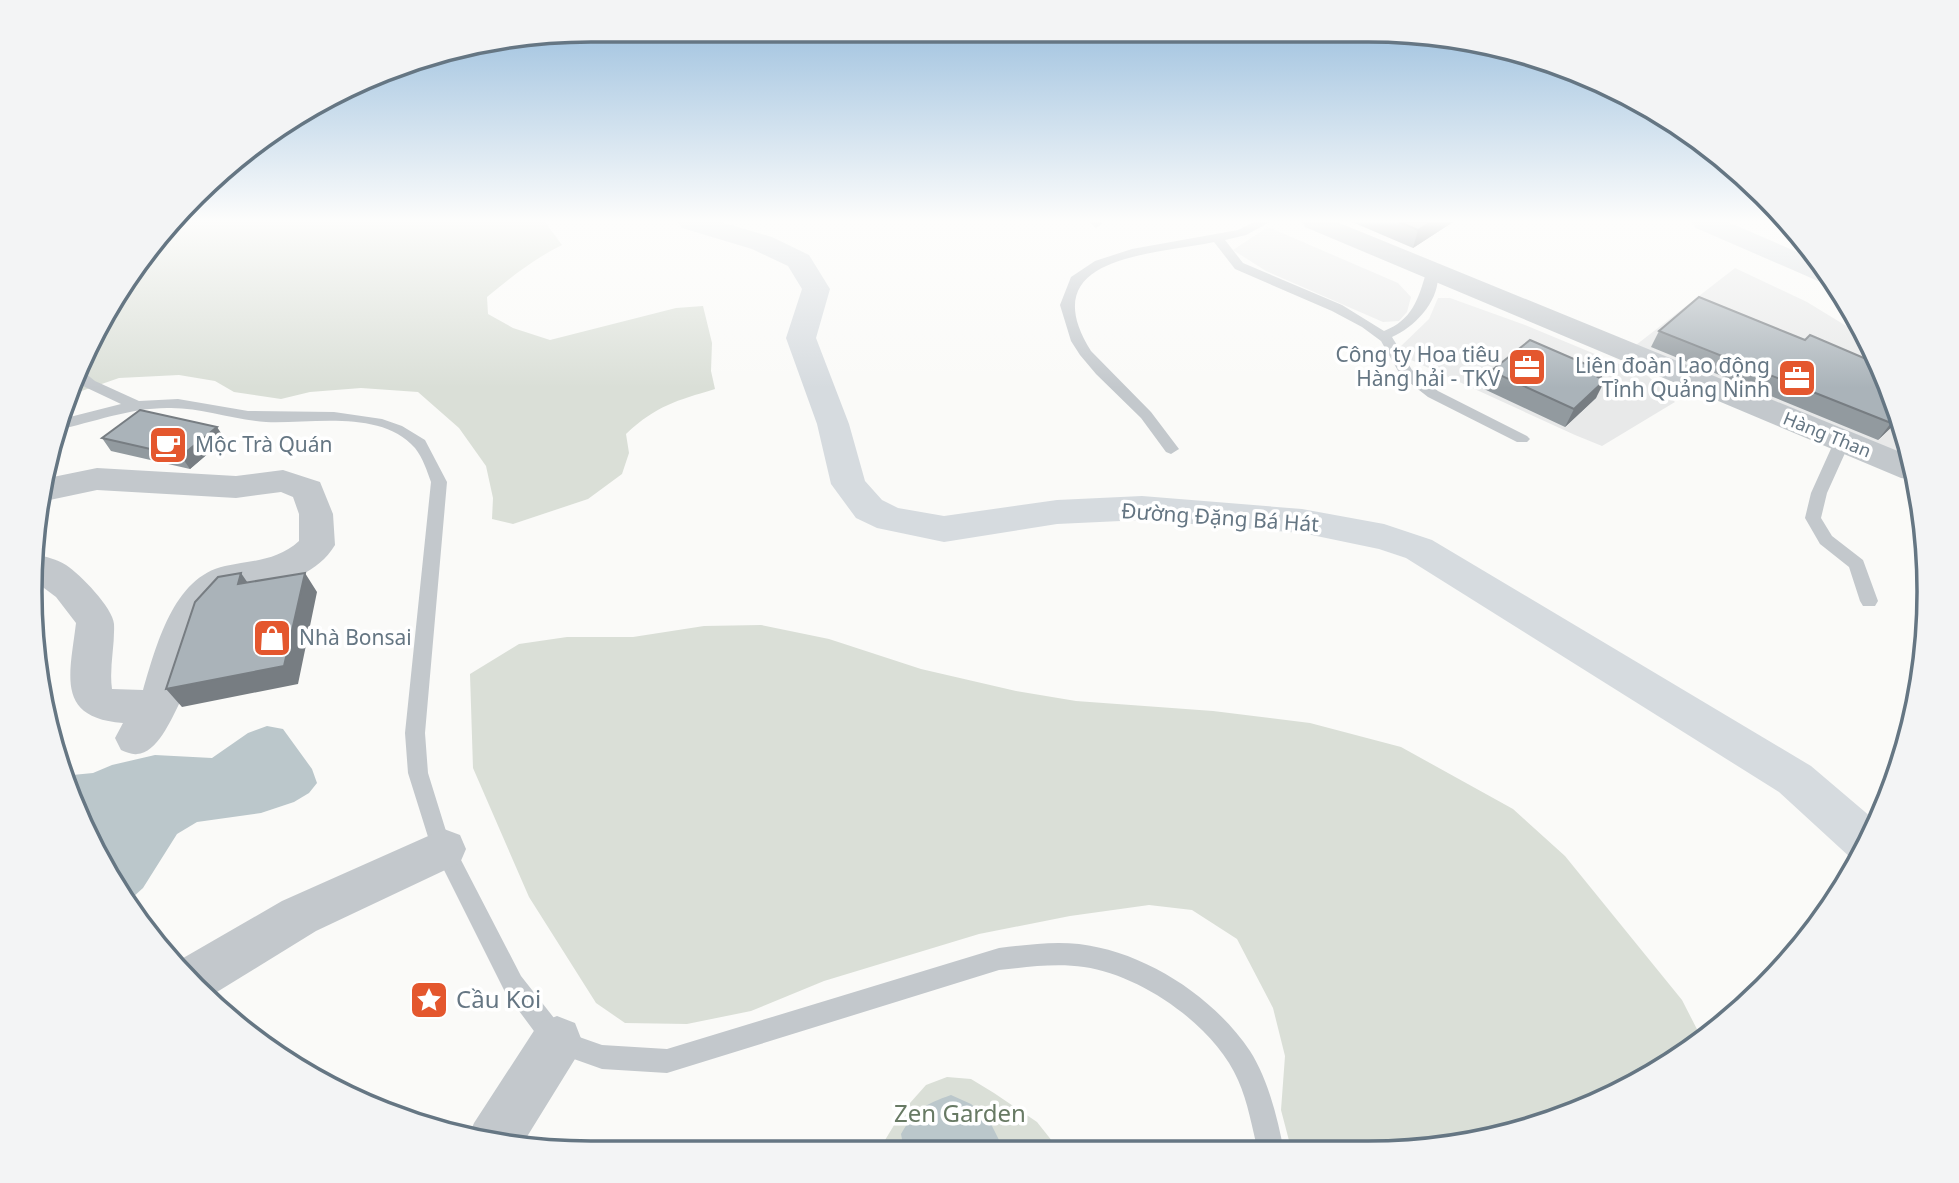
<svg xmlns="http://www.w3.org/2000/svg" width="1959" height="1183" viewBox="0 0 1959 1183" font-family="'Noto Sans',sans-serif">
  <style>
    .built { fill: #e8e9e9 }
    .green { fill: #dadfd7 }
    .water { fill: #bbc7cb }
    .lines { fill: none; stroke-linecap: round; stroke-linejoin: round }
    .lane { fill: #c3c8cc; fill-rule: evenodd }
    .street { fill: #c3c8cc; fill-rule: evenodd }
    .secondary { fill: #d6dbdf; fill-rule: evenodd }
    .wall { fill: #929a9f }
    .shaded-wall { fill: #777d82 }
    .building { fill: #aab3b9; stroke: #777d82; stroke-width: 2 }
    .labels { text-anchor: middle; stroke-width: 7; stroke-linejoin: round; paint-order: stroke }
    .far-street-label { font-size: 18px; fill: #657683; stroke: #fff }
    .poi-label { font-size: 21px; fill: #657683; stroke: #fff; text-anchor: end }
    .street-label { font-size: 21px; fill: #657683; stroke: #fff }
    .near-poi-label { font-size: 24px; fill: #657683; stroke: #fff; text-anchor: start }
    .near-park-label { font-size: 24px; fill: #687a64; stroke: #fff }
    .rim { fill: none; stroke: #657683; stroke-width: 3.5 }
  </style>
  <rect width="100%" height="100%" fill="#fafaf8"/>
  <path class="built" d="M 1268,227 L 1398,283 L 1411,297 L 1407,312 L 1399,321 L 1383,322 L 1266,271 L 1233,250 Z
    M 1735,268 L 1807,302 L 1866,338 L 1899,411 L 1910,457 L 1636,345 Z
    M 1438,298 L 1450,298 L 1525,325 L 1648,376 L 1675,402 L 1602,446 L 1575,435 L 1409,359 L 1399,348 L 1429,319 Z"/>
  <path class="green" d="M 178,222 L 545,222 L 562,245 C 535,258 510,278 487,297 L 488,314 L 513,328 L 550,340 L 676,308 L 703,306 L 712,343 L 711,371 L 715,389 C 676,401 657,405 626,434 L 629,453 L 622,474 L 588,499 L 513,524 L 492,519 L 493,498 L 486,466 L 459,428 L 418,392 L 361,388 L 310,392 L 281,399 L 234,392 L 215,381 L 179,375 L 119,378 L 67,396 L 125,279 Z
    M 761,625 L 829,639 L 921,669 L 1016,691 L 1076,701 L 1213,711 L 1310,723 L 1401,747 L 1513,809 L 1565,856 L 1682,1000 L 1702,1039 L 1648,1078 L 1513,1134 L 1405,1152 L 1292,1152 L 1281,1110 L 1285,1056 L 1273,1008 L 1237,939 L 1192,910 L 1149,905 L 1070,916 L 979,934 L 824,981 L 751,1011 L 687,1024 L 625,1023 L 596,1003 L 529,897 L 473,768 L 470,674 L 519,644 L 567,637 L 633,637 L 704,626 Z
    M 947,1077 L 971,1079 L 994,1093 L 1037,1122 L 1060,1151 L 879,1150 L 902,1112 L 926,1085 Z"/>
  <path class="water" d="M 267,726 L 283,729 L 312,769 L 317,783 L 309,793 L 294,802 L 261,813 L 197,822 L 177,834 L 143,888 L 132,898 L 122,899 L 62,776 L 93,773 L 112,765 L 155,755 L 212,758 L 248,733 Z
    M 951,1095 L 971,1104 L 989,1120 L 1004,1150 L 904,1150 L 901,1134 C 915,1110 925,1104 951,1095 Z"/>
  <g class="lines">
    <path class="lane" d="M 1089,222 L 1101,222 L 1102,224 L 1096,228 Z
      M 1254,222 L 1270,222 L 1246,235 L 1225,240 L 1243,263 L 1342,305 L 1384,331 C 1412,320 1418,300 1426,273 L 1432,269 L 1437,270 C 1443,297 1416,327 1392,337 L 1412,370 L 1438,391 L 1527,436 L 1530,439 L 1527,442 L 1517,442 L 1428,397 L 1401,376 L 1381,341 L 1362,327 L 1332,311 L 1235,269 L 1214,242 C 1154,255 1031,255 1091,351 L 1151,412 L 1179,449 L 1171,454 L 1166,452 L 1141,418 L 1096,374 L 1080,355 L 1071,341 L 1060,305 L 1071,277 L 1095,261 L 1132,249 L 1238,230 Z
      M 80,369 L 95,381 L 139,401 L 178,399 L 248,411 L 334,412 L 382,419 L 402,426 L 425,440 L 447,482 L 425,733 L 428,773 L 446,831 L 521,976 L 565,1032 L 602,1045 L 667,1049 L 999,948 C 1025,945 1052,941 1079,944 C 1145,952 1213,996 1250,1051 C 1268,1079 1278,1119 1284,1152 L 1258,1151 C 1252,1128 1248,1102 1238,1080 C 1215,1026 1141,975 1084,967 C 1056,963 1027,967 999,970 L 667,1073 L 602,1069 L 557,1053 L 548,1050 L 505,992 L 429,840 L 408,773 L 405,733 L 431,482 C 427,471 423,458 415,448 C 381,409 311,424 266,422 C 234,420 203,408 171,408 C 132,407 95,422 56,430 L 58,420 L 121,404 L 85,387 L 76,378 Z
      M 1842,437 L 1850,442 L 1827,493 L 1821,518 L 1832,536 L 1863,560 L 1878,601 L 1875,606 L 1863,606 L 1860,601 L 1849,567 L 1820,544 L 1805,518 L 1811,493 L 1834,442 Z"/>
    <path class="street" d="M 1302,222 L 1337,222 L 1910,456 L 1916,480 L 1901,478 L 1305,227 Z
      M 97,468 L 236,476 L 283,470 L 320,482 L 333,514 L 335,545 C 318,573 287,583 256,587 C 246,589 234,589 226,596 C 195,623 189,667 179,704 C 171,720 157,753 137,754 C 133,755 126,752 121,750 L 115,738 L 123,723 C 55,718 70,674 76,623 L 56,597 L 32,579 L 36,554 C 46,557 57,559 66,565 C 80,574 113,608 114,624 C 115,646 109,667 112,689 L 143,690 C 156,647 173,577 225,566 C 253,560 277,561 299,541 L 299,514 L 293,497 L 281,492 L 236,498 L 97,490 L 45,501 L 48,478 Z
      M 444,829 L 460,835 L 466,849 L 460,863 L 316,931 L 212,995 L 178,961 L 282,901 Z
      M 557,1016 L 575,1023 L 582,1041 L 575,1059 L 520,1148 L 469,1135 L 474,1123 L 539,1023 Z"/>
    <path class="secondary" d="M 678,222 L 721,222 L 772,237 L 809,255 L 830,289 L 816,338 L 849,424 L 865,481 L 882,500 L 898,508 L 944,516 L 1057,500 L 1142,496 L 1302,509 L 1384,524 L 1432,540 L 1811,766 L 1878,823 L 1858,861 L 1852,859 L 1779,792 L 1406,558 L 1379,549 L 1302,533 L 1142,520 L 1057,524 L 944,542 L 877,528 L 856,518 L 831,484 L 817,424 L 786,338 L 802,289 L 788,266 L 752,249 L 682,228 Z
      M 1692,222 L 1728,222 L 1818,261 L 1834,282 L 1818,281 L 1696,228 Z"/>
  </g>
  <path class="wall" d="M 1352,222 L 1453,222 L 1413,248 Z
    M 1659,331 L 1901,418 L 1878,440 L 1651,347 Z
    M 1491,371 L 1604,372 L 1601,378 L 1596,398 L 1565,427 L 1484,389 Z
    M 102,438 L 225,439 L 190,469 L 111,451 Z"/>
  <path class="shaded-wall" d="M 1431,222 L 1453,222 L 1413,248 L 1418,230 Z
    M 1604,372 L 1595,389 L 1605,380 L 1596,398 L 1565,427 L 1574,409 L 1598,377 Z
    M 1900,414 L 1901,418 L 1878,440 L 1891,423 Z
    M 217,427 L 225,439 L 190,469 L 181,456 Z
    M 241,573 L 254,592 L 238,584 Z
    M 305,573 L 317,592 L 298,684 L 182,707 L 166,689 Z"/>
  <path class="building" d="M 1399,222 L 1431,222 L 1418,230 Z
    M 1699,297 L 1805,340 L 1810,335 L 1878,364 L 1900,414 L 1891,423 L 1659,331 Z
    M 1530,340 L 1604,372 L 1598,377 L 1605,380 L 1574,409 L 1491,371 Z
    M 140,410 L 217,427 L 181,456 L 102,438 Z
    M 241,573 L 238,584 L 305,573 L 284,666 L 166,689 L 195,602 L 218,577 Z"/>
  <linearGradient id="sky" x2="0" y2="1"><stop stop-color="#96bcdc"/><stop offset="0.57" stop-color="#fdfdfc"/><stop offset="1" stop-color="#fdfdfc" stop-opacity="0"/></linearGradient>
  <rect width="1959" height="388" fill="url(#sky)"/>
  <defs>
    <symbol id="office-square" viewBox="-11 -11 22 22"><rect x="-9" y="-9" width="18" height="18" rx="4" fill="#e4572e" stroke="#fff"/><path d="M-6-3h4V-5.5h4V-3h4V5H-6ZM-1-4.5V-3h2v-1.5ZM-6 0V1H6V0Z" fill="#fff"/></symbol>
    <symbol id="cafe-square" viewBox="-11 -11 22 22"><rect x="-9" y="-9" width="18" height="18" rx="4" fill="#e4572e" stroke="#fff"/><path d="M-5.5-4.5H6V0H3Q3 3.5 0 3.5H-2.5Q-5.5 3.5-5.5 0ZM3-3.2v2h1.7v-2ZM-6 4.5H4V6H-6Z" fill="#fff"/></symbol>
    <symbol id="shop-square" viewBox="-11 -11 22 22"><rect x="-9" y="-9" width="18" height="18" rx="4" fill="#e4572e" stroke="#fff"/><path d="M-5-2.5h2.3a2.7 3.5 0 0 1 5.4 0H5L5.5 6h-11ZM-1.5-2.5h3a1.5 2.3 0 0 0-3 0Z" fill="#fff"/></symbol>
    <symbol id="sight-square" viewBox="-11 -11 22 22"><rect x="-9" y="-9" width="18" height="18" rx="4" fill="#e4572e" stroke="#fff"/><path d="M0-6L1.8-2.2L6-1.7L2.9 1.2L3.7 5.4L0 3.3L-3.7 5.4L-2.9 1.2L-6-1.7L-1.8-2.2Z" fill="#fff"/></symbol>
  </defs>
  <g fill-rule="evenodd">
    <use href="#office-square" x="1505" y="345" width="44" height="44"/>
    <use href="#office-square" x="1775" y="356" width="44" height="44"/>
    <use href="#cafe-square" x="146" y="423" width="44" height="44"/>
    <use href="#shop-square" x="250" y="616" width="44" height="44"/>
    <use href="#sight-square" x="407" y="978" width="44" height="44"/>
  </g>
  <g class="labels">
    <g class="far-street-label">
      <text transform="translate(1827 435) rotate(22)" y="6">Hàng Than</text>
    </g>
    <g class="poi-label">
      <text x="1500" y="362">Công ty Hoa tiêu<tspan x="1500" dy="24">Hàng hải - TKV</tspan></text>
      <text x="1770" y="373">Liên đoàn Lao động<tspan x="1770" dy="24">Tỉnh Quảng Ninh</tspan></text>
      <text x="195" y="452" text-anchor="start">Mộc Trà Quán</text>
      <text x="299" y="645" text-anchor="start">Nhà Bonsai</text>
    </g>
    <g class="street-label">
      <text transform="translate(1220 518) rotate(4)" y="7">Đường Đặng Bá Hát</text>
    </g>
    <g class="near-poi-label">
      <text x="456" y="1008">Cầu Koi</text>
    </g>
    <g class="near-park-label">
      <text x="960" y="1122">Zen Garden</text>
    </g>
  </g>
  <path d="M0 0H1959V1183H0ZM591 42H1368A549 549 0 0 1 1917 591V592A549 549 0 0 1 1368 1141H591A549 549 0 0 1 42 592V591A549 549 0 0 1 591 42Z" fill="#f3f4f5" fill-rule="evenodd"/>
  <path class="rim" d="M591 42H1368A549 549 0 0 1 1917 591V592A549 549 0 0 1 1368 1141H591A549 549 0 0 1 42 592V591A549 549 0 0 1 591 42Z"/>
</svg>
